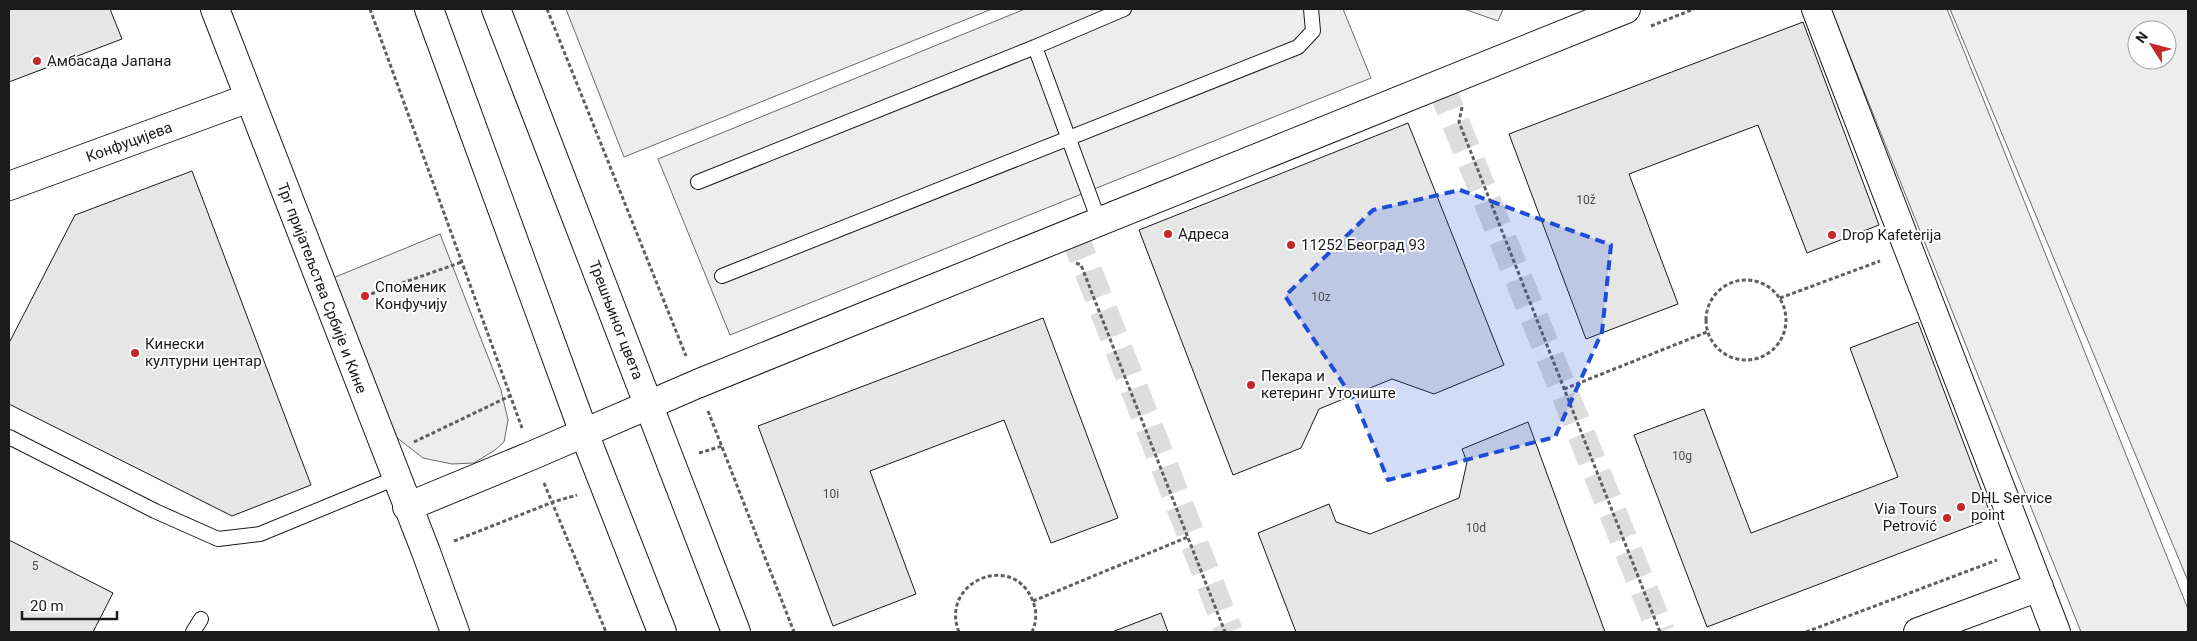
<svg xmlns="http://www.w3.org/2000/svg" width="2197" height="641" viewBox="0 0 2197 641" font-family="Roboto,sans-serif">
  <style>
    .built { fill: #ededed; stroke: #6a6a6a; fill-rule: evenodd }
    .building { fill: #e6e6e6; stroke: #1a1a1a }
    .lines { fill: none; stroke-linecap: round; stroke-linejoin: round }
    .minor-tunnel { stroke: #ddd; stroke-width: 28; stroke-dasharray: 28 14; stroke-linecap: butt }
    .service-casing { stroke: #1a1a1a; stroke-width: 16 }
    .minor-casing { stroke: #1a1a1a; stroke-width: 30 }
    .tertiary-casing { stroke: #1a1a1a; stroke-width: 30 }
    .path { stroke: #5f5f5f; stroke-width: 3; stroke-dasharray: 4 2.5; stroke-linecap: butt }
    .service { stroke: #fff; stroke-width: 14 }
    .minor { stroke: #fff; stroke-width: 28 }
    .tertiary { stroke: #fff; stroke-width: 28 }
    .marked { fill: #1d4ed8; fill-opacity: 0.2; stroke: #1d4ed8; stroke-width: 4; stroke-dasharray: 10 6; stroke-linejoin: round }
    .poi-dot { fill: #c62828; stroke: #fff; stroke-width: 2 }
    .labels { text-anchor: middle; stroke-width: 4; stroke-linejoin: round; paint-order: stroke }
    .number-label { font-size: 12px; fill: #4d4d4d }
    .poi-label { font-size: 15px; fill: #1a1a1a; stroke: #fff; text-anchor: start }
    .street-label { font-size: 15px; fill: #1a1a1a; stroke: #fff }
  </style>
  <rect width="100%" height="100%" fill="#fff"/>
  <path class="built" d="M 566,9 L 992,9 L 624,157 Z
    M 1025,9 L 1343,9 L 1371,78 L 730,335 L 658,159 Z
    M 1464,9 L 1503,9 L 1498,21 Z
    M 1831,9 L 1947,9 L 2188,609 L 2188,632 L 2081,632 Z
    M 1950,9 L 2188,9 L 2188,581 ZM 2137,30 L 2167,30 L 2167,60 L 2137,60 Z
    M 440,234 L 501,390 L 508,420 L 504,442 L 495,450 L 474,463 L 452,464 L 423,458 L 396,437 L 328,280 Z"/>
  <path class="building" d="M 9,9 L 110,9 L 122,39 L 9,82 Z
    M 1803,22 L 1879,225 L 1807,253 L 1758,125 L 1629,174 L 1678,304 L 1586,339 L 1509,134 Z
    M 1408,123 L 1504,365 L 1434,394 L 1392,379 L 1319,409 L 1301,448 L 1233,475 L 1139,230 Z
    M 192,171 L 311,485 L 232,516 L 9,404 L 9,343 L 75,215 Z
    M 1043,318 L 1118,518 L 1051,543 L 1004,420 L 870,471 L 916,594 L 833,626 L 758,426 Z
    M 1918,322 L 1992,518 L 1707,627 L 1634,435 L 1704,409 L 1751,533 L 1898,477 L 1850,348 Z
    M 1528,422 L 1605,632 L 1296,632 L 1258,533 L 1329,504 L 1336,522 L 1370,534 L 1459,498 L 1467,462 L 1462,449 Z
    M 9,540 L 113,593 L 93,632 L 9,632 Z
    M 1161,613 L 1168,632 L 1112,632 Z"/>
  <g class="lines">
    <path class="minor-tunnel" d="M 1440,84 L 1661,632
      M 1073,232 L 1229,632"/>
    <defs>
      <path id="service" d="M 1035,47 L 1099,221
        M 698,182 L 1035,47 L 1124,9
        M 722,276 L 1298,47 L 1313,31 L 1311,9
        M 9,437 L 155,511 L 218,539 L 260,534 L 396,478
        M 193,632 L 201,619"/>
      <path id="minor" d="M 215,9 L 426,552 L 455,632
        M 1816,9 L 2056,632
        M 9,186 L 249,98
        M 407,507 L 533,455 L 697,384 L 1626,9
        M 1918,632 L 2039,587"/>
      <path id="tertiary" d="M 429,9 L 584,433 L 662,632
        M 496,9 L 736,632"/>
    </defs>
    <use href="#service" class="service-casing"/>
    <use href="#minor" class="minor-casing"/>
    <use href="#tertiary" class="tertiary-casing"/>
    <path class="path" d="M 370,9 L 522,428
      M 547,9 L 686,356
      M 1651,26 L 1694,9
      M 1462,107 L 1459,122 L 1660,632
      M 1076,263 L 1081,265 L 1225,632
      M1706 320a40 40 0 1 1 80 0a40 40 0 1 1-80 0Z
      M 365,296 L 462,262
      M 1780,298 L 1880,261
      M 1564,389 L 1707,332
      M 708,411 L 794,632
      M 414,442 L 510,396
      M 699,453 L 722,446
      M 544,483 L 606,632
      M 454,541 L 553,502 L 577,495
      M 1033,601 L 1188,537
      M 959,632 C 939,583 1011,551 1032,599 C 1037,610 1037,621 1032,632
      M 1806,632 L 1997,560"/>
    <use href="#service" class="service"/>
    <use href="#minor" class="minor"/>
    <use href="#tertiary" class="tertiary"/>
  </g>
  <path class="marked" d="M 1460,190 L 1611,245 L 1602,332 L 1555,437 L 1388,480 L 1356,403 L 1285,296 L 1373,210 Z"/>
  <g class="poi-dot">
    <circle cx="37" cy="61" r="5"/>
    <circle cx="1168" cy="234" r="5"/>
    <circle cx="1832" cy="235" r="5"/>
    <circle cx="1291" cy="245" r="5"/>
    <circle cx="365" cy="296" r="5"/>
    <circle cx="135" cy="353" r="5"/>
    <circle cx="1251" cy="385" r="5"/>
    <circle cx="1961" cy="507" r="5"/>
    <circle cx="1947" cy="518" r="5"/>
  </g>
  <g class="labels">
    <g class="number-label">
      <text x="1586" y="204">10ž</text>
      <text x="1321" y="301">10z</text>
      <text x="1682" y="460">10g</text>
      <text x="831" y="498">10i</text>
      <text x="1476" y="532">10d</text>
      <text x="35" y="570">5</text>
    </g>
    <g class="poi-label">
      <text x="47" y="66">Амбасада Јапана</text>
      <text x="1178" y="239">Адреса</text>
      <text x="1842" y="240">Drop Kafeterija</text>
      <text x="1301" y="250">11252 Београд 93</text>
      <text x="375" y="292">Споменик<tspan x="375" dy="17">Конфучију</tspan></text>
      <text x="145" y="349">Кинески<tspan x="145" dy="17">културни центар</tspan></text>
      <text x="1261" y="381">Пекара и<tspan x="1261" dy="17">кетеринг Уточиште</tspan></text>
      <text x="1971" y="503">DHL Service<tspan x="1971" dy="17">point</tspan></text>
      <text x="1937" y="514" text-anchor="end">Via Tours<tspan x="1937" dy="17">Petrović</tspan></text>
    </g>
    <g class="street-label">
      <text transform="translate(129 142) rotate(-20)" y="5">Конфуцијева</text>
      <text transform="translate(322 288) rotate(69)" y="5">Трг пријатељства Србије и Кине</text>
      <text transform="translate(616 320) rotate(69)" y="5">Трешњиног цвета</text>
    </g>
  </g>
  <rect width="2197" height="641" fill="none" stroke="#1a1a1a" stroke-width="20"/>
  <g transform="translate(2152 45) rotate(306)"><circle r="24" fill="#ffffff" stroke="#a3a3a3"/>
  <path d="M0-4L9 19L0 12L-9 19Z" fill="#c62828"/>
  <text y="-8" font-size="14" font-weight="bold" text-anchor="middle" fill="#1a1a1a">N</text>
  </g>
  <path d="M22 611v8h95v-8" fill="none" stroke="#1a1a1a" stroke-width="2.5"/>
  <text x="30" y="611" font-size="15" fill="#1a1a1a" stroke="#ffffff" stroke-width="4" paint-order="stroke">20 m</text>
</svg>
